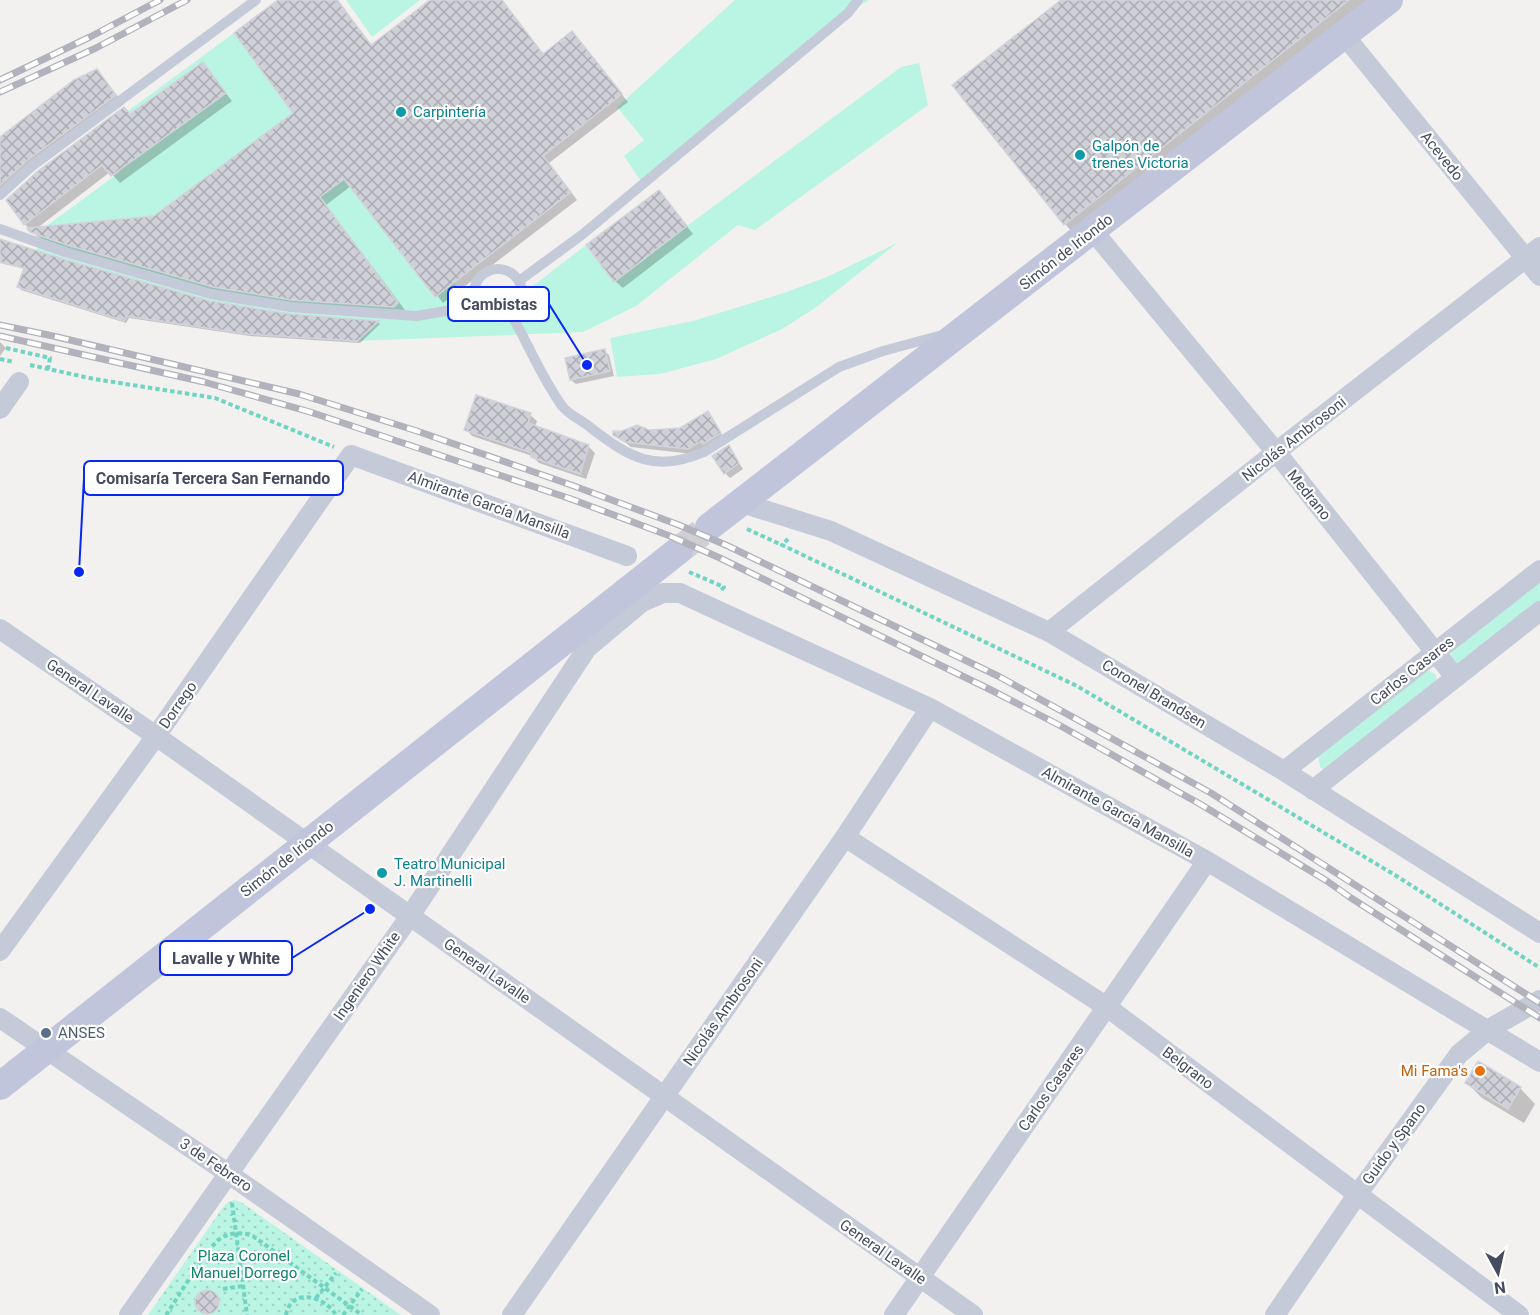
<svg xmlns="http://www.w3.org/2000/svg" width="1540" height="1315" viewBox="0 0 1540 1315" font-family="Roboto,sans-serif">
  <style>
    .grass { fill: #baf4e2 }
    .park { fill: url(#park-dots) }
    .shadow { fill: #0003 }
    .building { fill: url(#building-cross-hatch); stroke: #d3d3dc; stroke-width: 1.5 }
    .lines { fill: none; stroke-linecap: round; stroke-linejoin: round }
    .secondary-tunnel { stroke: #d0d0d3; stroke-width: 28; stroke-dasharray: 28 14; stroke-linecap: butt }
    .path { stroke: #6fd5c2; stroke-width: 4; stroke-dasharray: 4.5 3; stroke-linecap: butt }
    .lane { stroke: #c5cad9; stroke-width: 10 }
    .street { stroke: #c5cad9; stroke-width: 20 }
    .secondary { stroke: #c1c5db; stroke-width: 28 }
    .rail-casing { stroke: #b1b2bb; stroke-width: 7 }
    .rail { stroke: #fff; stroke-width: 4.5; stroke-dasharray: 14; stroke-linecap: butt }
    .culture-dot { fill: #0f9aa8; stroke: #fff; stroke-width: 2 }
    .service-dot { fill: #5c6f8a; stroke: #fff; stroke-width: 2 }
    .food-dot { fill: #e8710a; stroke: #fff; stroke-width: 2 }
    .labels { text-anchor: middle; stroke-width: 4.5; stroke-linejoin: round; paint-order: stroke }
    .culture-label { font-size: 15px; fill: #0d838f; stroke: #fff; text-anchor: start }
    .street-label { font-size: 15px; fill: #464c60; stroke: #fff }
    .service-label { font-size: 15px; fill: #4e5e75; stroke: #fff; text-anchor: start }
    .food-label { font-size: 15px; fill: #c56008; stroke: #fff; text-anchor: end }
    .park-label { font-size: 15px; fill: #0e846c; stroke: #fff }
    .leader { fill: none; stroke: #0727f5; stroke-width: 2 }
    .callout-dot { fill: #0727f5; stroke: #fff; stroke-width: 2 }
    .callout { fill: #fff; stroke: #0727f5; stroke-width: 2 }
    .callout-label { font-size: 16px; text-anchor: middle; font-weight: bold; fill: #464c60 }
  </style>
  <defs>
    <pattern id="park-dots" width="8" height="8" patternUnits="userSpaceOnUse" patternTransform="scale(1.5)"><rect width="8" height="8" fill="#baf4e2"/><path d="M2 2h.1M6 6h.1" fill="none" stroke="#a1d3c4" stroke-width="1.8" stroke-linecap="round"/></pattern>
    <pattern id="building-cross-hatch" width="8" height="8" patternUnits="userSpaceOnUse" patternTransform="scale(1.5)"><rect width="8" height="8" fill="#cfd0d8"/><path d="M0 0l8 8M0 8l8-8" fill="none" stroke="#aaabb3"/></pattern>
  </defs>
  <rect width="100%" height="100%" fill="#f3f1f0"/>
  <path class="grass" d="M 346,0 L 420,0 L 372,37 Z
    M 735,0 L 869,0 L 848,13 L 643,184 L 624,156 L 644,140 L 617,107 Z
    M 234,33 L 434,296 L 454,282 C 462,293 470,308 480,316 C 496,328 520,323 527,303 C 529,299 528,293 529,289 L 586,245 L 687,226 L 901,67 L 919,63 L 928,105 L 755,230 L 738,225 L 636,306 L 583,332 L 357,341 L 247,334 L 139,318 L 32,262 L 45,227 L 120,172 L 94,136 Z
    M 897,243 L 815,308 L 782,329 L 716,359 L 660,374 L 617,377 L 610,338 L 693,321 L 781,294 L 827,277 Z
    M 1540,578 L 1540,604 L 1460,664 L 1456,663 L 1451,658 L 1451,650 Z
    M 1427,670 L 1435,674 L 1437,680 L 1324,770 L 1320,767 L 1318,756 Z"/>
  <path class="park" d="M 234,1200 L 241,1202 L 401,1315 L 148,1315 L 223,1207 L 228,1202 Z"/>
  <path class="shadow" d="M 280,0 L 338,0 L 372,46 L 433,0 L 502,0 L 544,55 L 572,33 L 628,102 L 549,163 L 577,200 L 443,303 L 351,186 L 326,205 L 405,310 L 300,306 L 221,293 L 76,251 L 39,238 L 31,231 L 25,224 L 131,115 L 202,63 L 232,101 L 120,183 L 110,172 L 36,229 L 155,218 L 296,113 Z
    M 1063,0 L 1372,0 L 1075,235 L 1065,224 L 955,85 Z
    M 97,71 L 124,104 L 0,196 L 0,139 Z
    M 666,199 L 693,234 L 623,288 L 615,281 Z
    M 0,240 L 62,261 L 209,303 L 290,316 L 378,322 L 380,324 L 360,343 L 250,336 L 129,318 L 126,323 L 21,290 L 19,287 L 25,269 L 0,263 Z
    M 0,342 L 6,348 L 0,356 Z
    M 604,350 L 609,355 L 614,376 L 576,384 L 571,380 Z
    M 707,413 L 724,438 L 693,454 L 631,447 L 615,434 L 681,430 Z
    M 530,415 L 537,421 L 535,427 L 589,447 L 595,453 L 586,479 L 539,463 L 532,456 L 472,436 L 466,429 Z
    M 728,447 L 743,469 L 730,478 L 725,473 Z
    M 1467,1083 L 1520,1088 L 1535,1104 L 1524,1123 L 1482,1098 Z
    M197 1303a11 11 0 1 1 22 0a11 11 0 1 1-22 0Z"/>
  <path class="building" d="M 278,0 L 337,0 L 371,45 L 430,0 L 502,0 L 543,54 L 572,31 L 622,94 L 543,156 L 571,192 L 435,297 L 344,179 L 320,197 L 398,303 L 394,307 L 292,300 L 213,287 L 67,245 L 30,232 L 27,228 L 154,216 L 293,113 L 234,33 Z
    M 1061,0 L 1349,0 L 1064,225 L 952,85 Z
    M 203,62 L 226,93 L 111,176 L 102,165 L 24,225 L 6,200 L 38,171 L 124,107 L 130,114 Z
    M 97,69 L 116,95 L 29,159 L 0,185 L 0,137 L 74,80 Z
    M 659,190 L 687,226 L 614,282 L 586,245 Z
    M 0,239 L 63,259 L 210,301 L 290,314 L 379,321 L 357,341 L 247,334 L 126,316 L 124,321 L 17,287 L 24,268 L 0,262 Z
    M 605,349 L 610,371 L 570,380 L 565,358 Z
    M 476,395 L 531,413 L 528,423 L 589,445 L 580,474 L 531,457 L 532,453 L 464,430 Z
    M 708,411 L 721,433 L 703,444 L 701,441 L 688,449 L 625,442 L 613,435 L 613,431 L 622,431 L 637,425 L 649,430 L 680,428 Z
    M 729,445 L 739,463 L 724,474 L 712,456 Z
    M 1478,1061 L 1521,1087 L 1508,1109 L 1465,1083 Z
    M195 1302a12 12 0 1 1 24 0a12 12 0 1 1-24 0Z"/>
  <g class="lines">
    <path class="secondary-tunnel" d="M 679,550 L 709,527"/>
    <path class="path" d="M 6,348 L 50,358 L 48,369
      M 0,359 L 14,362
      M 30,365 L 94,379 L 215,398 L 334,447
      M 747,529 L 782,545
      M 788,539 L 782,545 L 1077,686 L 1395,875 L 1540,968
      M 689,572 L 724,587 L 720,592
      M 232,1203 L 247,1315
      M 223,1289 L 243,1286
      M 316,1298 L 336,1273
      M 166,1315 C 177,1299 208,1246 221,1238 C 232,1232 242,1232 253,1236 L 362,1315
      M 286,1315 C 291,1287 325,1296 336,1315
      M 343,1315 L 362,1289"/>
    <path class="lane" d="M 0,195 L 33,165 L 256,0
      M 0,229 L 65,252 L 211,294 L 291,307 L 416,316 L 446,311 L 476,302
      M474 293a24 24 0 1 1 48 0a24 24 0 1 1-48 0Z
      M 519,281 L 583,234 L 848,13 L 858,0
      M 511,314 C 528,344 542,378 562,406 C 570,416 582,420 591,428 C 630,458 656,473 704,452 L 839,367 L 883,351 L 942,335"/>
    <path class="street" d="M 1344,35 L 1540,276
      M 1093,231 L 1276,452 L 1455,677
      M 0,409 L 19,382
      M 742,503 L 831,531 L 1049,632 L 1284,771 L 1540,933
      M 0,629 L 156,736 L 973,1315
      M 1049,632 L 1276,452 L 1540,247
      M 1284,771 L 1540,570
      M 1313,790 L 1540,611
      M 845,837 L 1107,1007 L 1519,1315
      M 0,951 L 156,736 L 351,455 L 627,556
      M 0,1018 L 229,1174 L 430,1315
      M 129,1315 L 410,916 L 587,648 L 642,602 L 663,593 L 680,593 L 930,708 L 1207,861 L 1540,1062
      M 512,1315 L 845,837 L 930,708
      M 894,1315 L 1207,861
      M 1275,1315 L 1357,1195 L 1459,1054 L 1489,1029 L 1540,1000"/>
    <path class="secondary" d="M 709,527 L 1389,0
      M 0,1086 L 679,550"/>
    <defs>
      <path id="rail" d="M 0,80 L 90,37 L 160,0
        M 0,92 L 96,48 L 187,0
        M 0,325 L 53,336 L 299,394 L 417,431 L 574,486 L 679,525 L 728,546 L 998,676 L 1211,793 L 1540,1003
        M 0,336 L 204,382 L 310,412 L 571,499 L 670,536 L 720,558 L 989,689 L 1059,725 L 1200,804 L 1327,881 L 1351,898 L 1540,1018"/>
    </defs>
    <use href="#rail" class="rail-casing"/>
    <use href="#rail" class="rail"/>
  </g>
  <g class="culture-dot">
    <circle cx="401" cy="112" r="6"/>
    <circle cx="1080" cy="155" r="6"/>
    <circle cx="382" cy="873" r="6"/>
  </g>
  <circle class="service-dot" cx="46" cy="1033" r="6"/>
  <circle class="food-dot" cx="1480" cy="1071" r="6"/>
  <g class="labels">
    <g class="culture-label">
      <text x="413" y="117">Carpintería</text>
      <text x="1092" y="151">Galpón de<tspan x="1092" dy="17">trenes Victoria</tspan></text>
      <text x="394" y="869">Teatro Municipal<tspan x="394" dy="17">J. Martinelli</tspan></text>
    </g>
    <g class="street-label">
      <text transform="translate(1442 156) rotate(51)" y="5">Acevedo</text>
      <text transform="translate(1066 252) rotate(-38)" y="5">Simón de Iriondo</text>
      <text transform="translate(1294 439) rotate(-38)" y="5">Nicolás Ambrosoni</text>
      <text transform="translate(1309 495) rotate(51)" y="5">Medrano</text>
      <text transform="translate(489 505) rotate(20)" y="5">Almirante García Mansilla</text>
      <text transform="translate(1412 671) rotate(-38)" y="5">Carlos Casares</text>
      <text transform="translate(90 691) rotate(34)" y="5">General Lavalle</text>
      <text transform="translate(1154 694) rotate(31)" y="5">Coronel Brandsen</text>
      <text transform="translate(178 705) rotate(-55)" y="5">Dorrego</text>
      <text transform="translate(1118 812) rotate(29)" y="5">Almirante García Mansilla</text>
      <text transform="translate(287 859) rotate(-38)" y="5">Simón de Iriondo</text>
      <text transform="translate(487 971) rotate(35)" y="5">General Lavalle</text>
      <text transform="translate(367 976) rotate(-55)" y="5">Ingeniero White</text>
      <text transform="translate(723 1012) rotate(-55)" y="5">Nicolás Ambrosoni</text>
      <text transform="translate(1188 1068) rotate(37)" y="5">Belgrano</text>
      <text transform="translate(1051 1088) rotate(-55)" y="5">Carlos Casares</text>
      <text transform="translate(1394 1144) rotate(-54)" y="5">Guido y Spano</text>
      <text transform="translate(216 1165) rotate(34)" y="5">3 de Febrero</text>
      <text transform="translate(883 1252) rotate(35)" y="5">General Lavalle</text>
    </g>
    <g class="service-label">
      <text x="58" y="1038">ANSES</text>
    </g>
    <g class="food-label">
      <text x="1468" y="1076">Mi Fama's</text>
    </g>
    <g class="park-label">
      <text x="244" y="1261">Plaza Coronel<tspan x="244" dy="17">Manuel Dorrego</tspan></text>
    </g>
  </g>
  <path class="leader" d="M587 365L549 304M79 572L84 478M370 909L292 958"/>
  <g class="callout-dot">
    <circle cx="587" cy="365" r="6"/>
    <circle cx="79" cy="572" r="6"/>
    <circle cx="370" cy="909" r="6"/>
  </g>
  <g class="callout">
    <rect x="448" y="287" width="101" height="34" rx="6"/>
    <rect x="84" y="461" width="259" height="34" rx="6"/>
    <rect x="160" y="941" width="132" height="34" rx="6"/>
  </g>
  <g class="callout-label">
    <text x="499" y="310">Cambistas</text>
    <text x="213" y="484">Comisaría Tercera San Fernando</text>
    <text x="226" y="964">Lavalle y White</text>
  </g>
  <g transform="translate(1498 1273) rotate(172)" stroke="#ffffff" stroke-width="4.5" paint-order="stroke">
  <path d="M0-4.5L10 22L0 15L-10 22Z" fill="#464c60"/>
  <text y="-9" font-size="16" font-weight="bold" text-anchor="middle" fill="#464c60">N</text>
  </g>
</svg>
